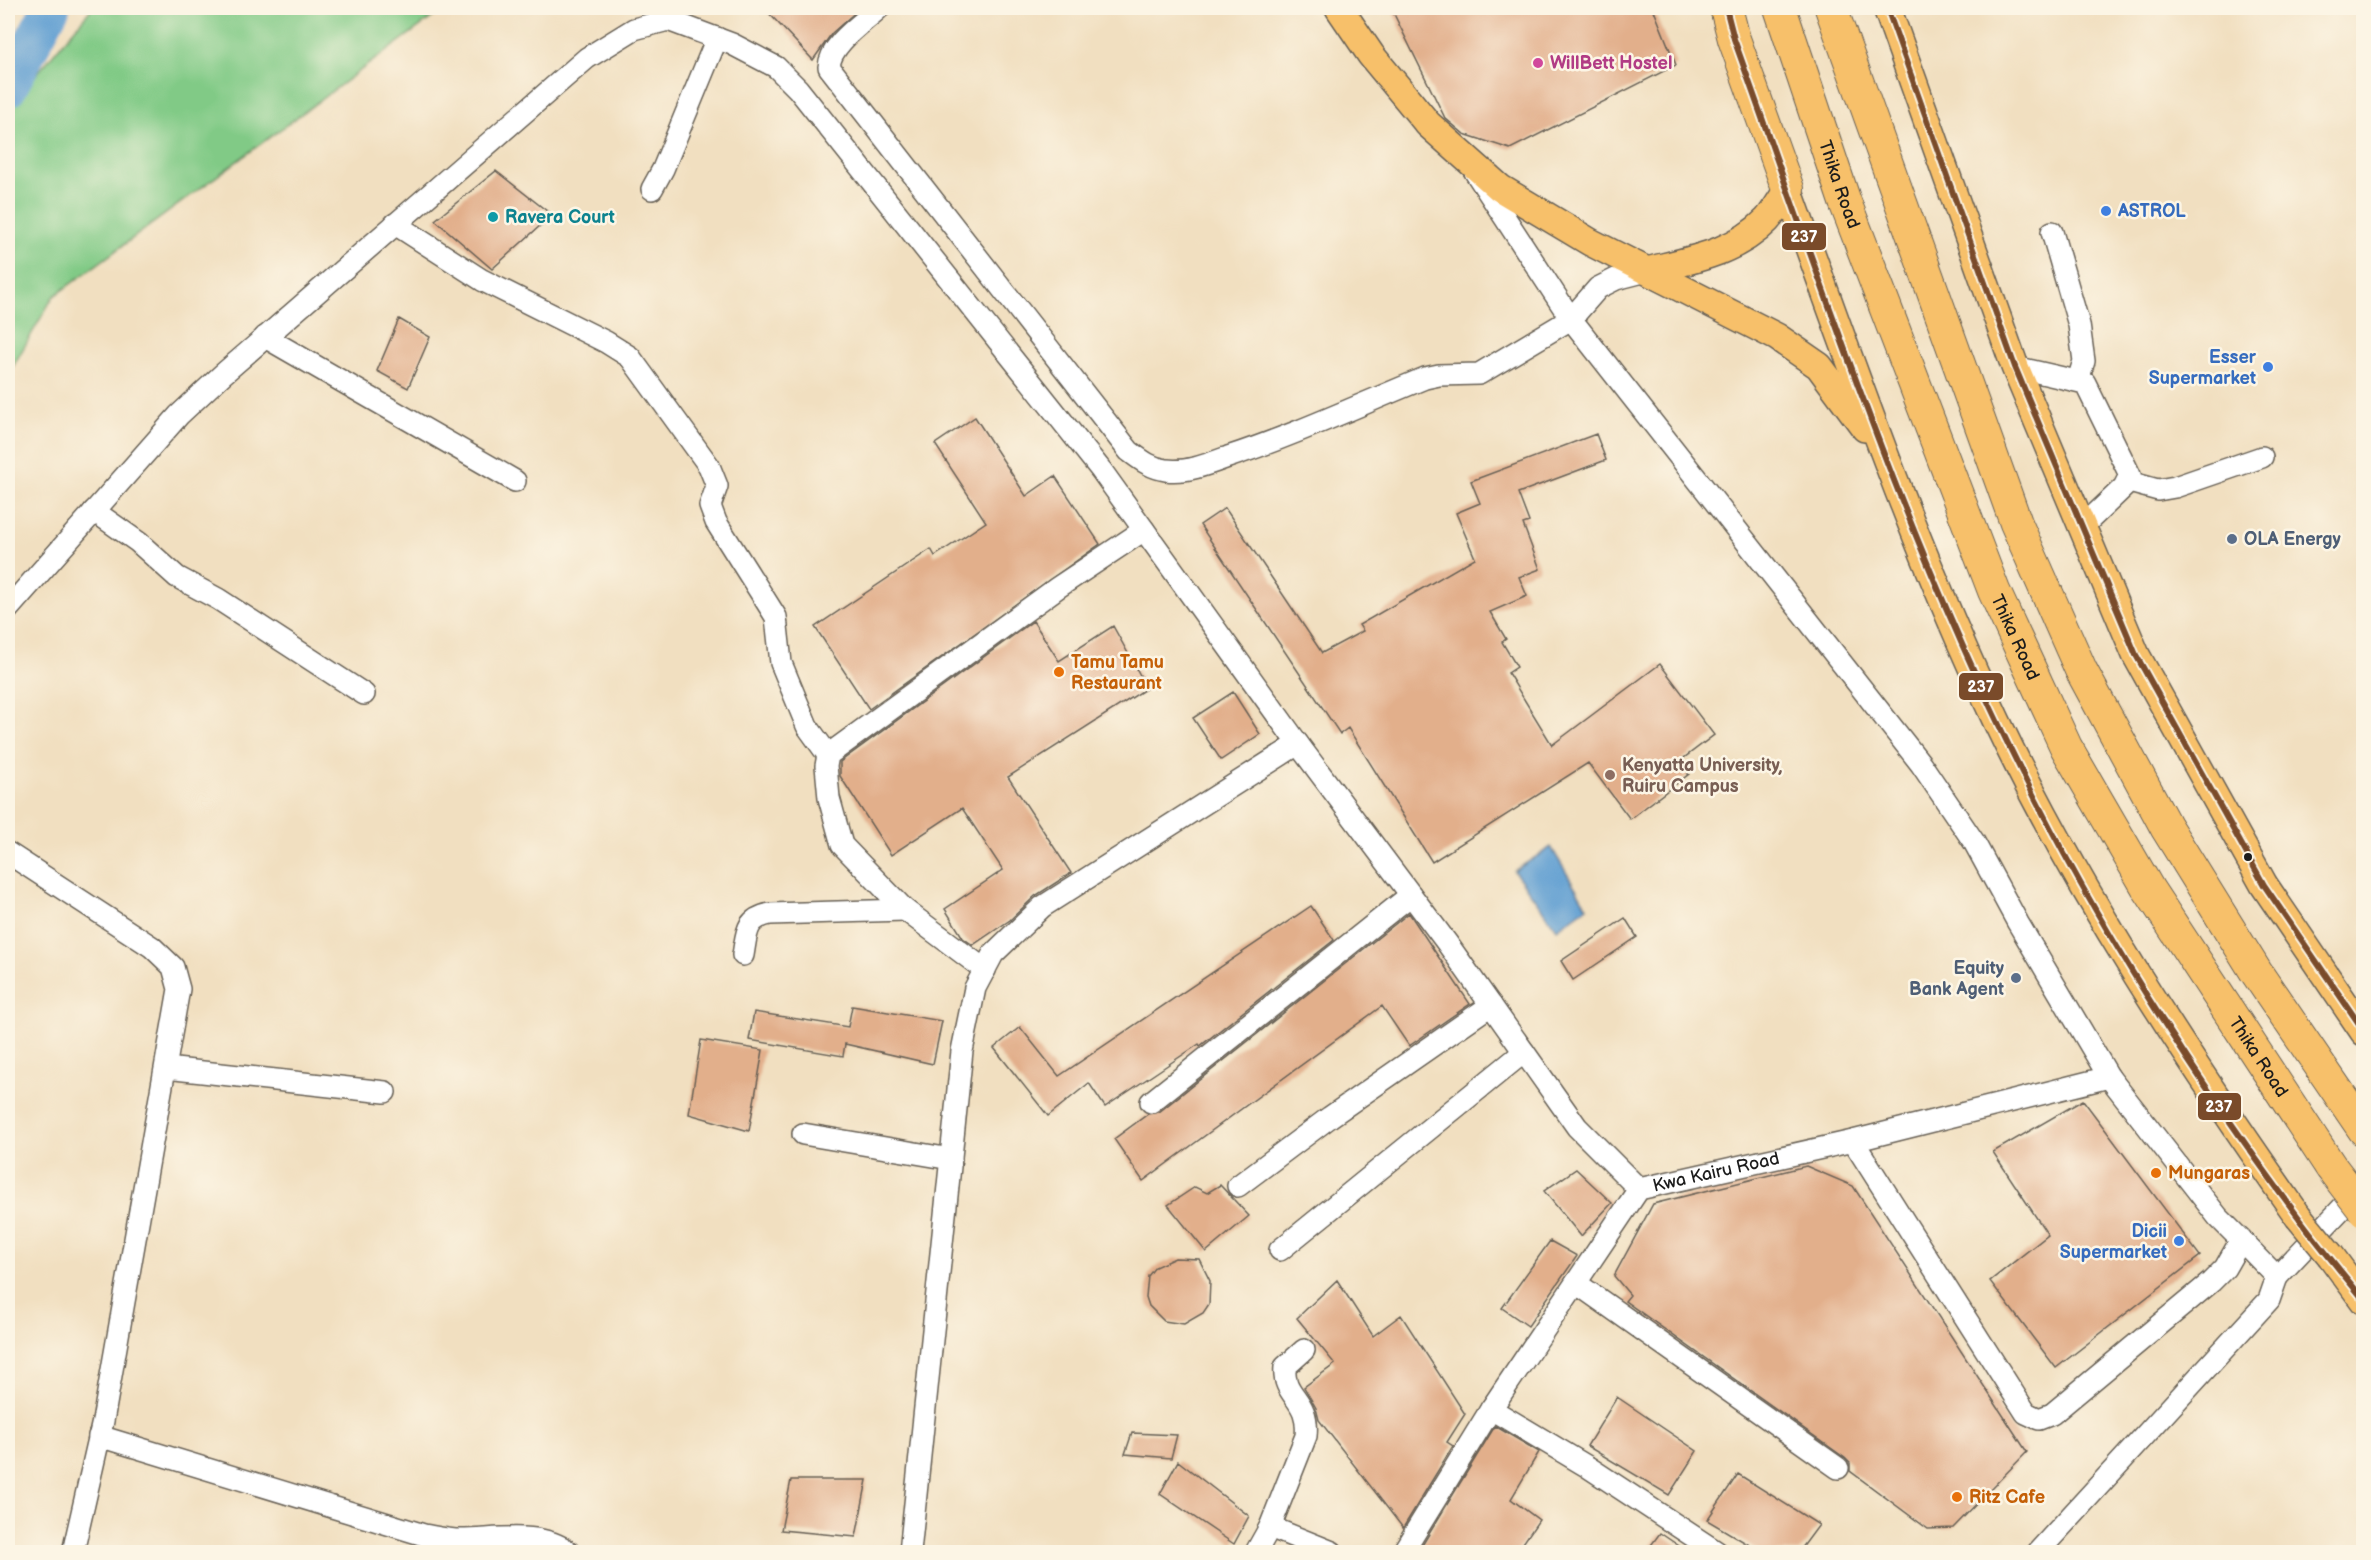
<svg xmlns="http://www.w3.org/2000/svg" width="2371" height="1560" viewBox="0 0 2371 1560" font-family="'Balsamiq Sans',sans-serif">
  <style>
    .green { fill: #81ca86; stroke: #4e7351; stroke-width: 1.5 }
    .water { fill: #609fd2; stroke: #3e5e77; stroke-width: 1.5 }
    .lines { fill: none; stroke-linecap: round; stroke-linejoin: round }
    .river { stroke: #609fd2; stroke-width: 38 }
    .building { fill: #e2af8b }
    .minor-casing { stroke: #676055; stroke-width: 24 }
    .major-casing { stroke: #676055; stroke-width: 30 }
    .highway-casing { stroke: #676055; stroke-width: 34 }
    .minor { stroke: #fff; stroke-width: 21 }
    .major { stroke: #f7c06b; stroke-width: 27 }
    .highway { stroke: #f7c06b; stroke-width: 32 }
    .major-bridge-casing { stroke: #676055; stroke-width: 30; stroke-linecap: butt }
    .highway-bridge-casing { stroke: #676055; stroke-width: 34; stroke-linecap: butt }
    .major-bridge { stroke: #f7c06b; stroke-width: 27 }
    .highway-bridge { stroke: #f7c06b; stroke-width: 32 }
    .bus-1-casing { stroke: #fcf5e5; stroke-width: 10 }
    .bus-1 { stroke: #7a4b2a; stroke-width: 6 }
    .hotel-dot { fill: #d1479c; stroke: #fcf5e5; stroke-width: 2 }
    .shop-dot { fill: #3f7fe0; stroke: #fcf5e5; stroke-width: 2 }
    .culture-dot { fill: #0f9aa8; stroke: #fcf5e5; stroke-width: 2 }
    .service-dot { fill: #5c6f8a; stroke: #fcf5e5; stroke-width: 2 }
    .food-dot { fill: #e8710a; stroke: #fcf5e5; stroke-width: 2 }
    .education-dot { fill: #8d6e63; stroke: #fcf5e5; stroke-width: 2 }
    .bus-dot { fill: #1c1c1c; stroke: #fcf5e5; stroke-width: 2 }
    .labels { text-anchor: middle; stroke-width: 5; stroke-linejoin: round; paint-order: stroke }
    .hotel-label { font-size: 18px; font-weight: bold; fill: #b23c85; stroke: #fcf5e5; text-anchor: start }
    .street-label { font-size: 18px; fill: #1c1c1c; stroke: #fcf5e5 }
    .shop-label { font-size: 18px; font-weight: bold; fill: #366cbe; stroke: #fcf5e5; text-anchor: end }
    .culture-label { font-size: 18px; font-weight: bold; fill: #0d838f; stroke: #fcf5e5; text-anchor: start }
    .service-label { font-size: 18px; font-weight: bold; fill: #4e5e75; stroke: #fcf5e5; text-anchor: start }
    .food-label { font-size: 18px; font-weight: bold; fill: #c56008; stroke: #fcf5e5; text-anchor: start }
    .education-label { font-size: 18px; font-weight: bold; fill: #785e54; stroke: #fcf5e5; text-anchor: start }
    .line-badge { stroke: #fcf5e5; stroke-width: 2 }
    .badge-label { font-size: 16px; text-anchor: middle; font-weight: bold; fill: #fff }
  </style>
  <rect width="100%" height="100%" fill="#fcf5e5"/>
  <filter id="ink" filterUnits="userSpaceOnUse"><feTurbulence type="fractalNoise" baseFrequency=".0167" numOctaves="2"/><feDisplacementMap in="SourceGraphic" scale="12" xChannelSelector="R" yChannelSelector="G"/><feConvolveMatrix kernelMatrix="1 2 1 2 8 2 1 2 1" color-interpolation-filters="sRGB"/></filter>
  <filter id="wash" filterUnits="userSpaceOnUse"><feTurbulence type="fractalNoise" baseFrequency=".008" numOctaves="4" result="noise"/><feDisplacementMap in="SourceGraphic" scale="24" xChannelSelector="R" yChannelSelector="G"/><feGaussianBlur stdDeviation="1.35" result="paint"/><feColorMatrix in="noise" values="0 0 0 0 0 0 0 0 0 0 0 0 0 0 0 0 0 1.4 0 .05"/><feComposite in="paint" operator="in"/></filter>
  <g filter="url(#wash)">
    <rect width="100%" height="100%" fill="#f1dfc0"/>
    <path class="green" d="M 92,8 L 445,8 L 53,297 L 8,375 L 8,108 Z"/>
    <path class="water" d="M 1551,847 L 1587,907 L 1557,929 L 1514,871 Z"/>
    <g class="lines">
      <path class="river" d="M 8,88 L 51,8"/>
    </g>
    <g id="blocks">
      <path class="building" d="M 764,8 L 860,8 L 832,33 L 813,60 Z
        M 1391,8 L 1653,8 L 1676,65 L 1510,149 L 1464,134 L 1445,118 Z
        M 496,171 L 552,215 L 492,269 L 435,220 Z
        M 399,319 L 430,337 L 408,388 L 377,371 Z
        M 975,417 L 1026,496 L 1055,476 L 1100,544 L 869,709 L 815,627 L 931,549 L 935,556 L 986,522 L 935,444 Z
        M 1596,434 L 1606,460 L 1518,493 L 1529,522 L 1523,524 L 1540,569 L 1519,577 L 1527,596 L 1490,612 L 1506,639 L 1502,642 L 1517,667 L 1508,673 L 1552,745 L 1660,664 L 1714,735 L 1680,761 L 1689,774 L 1630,819 L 1588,763 L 1432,862 L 1348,728 L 1340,734 L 1200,525 L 1225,508 L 1322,653 L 1363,631 L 1359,625 L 1475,558 L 1456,513 L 1480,503 L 1471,481 Z
        M 1033,621 L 1059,661 L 1113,626 L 1147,688 L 1008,777 L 1071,873 L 1035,896 L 1010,920 L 973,945 L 963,938 L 945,909 L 1003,870 L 962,808 L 891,855 L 840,776 L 840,762 Z
        M 1233,692 L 1260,734 L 1221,760 L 1193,718 Z
        M 1311,906 L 1334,940 L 1200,1046 L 1199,1044 L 1105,1107 L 1089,1083 L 1048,1116 L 994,1048 L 1020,1027 L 1059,1076 Z
        M 1409,913 L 1470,1004 L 1409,1046 L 1382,1006 L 1143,1181 L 1114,1139 L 1148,1114 L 1159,1112 Z
        M 1625,918 L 1637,937 L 1573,980 L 1561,961 Z
        M 852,1006 L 942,1021 L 933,1064 L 845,1044 L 843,1056 L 749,1040 L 754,1012 L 848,1027 Z
        M 701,1040 L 763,1050 L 749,1131 L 689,1114 Z
        M 2083,1100 L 2200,1256 L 2056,1368 L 1990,1281 L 2048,1235 L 1993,1152 Z
        M 1806,1166 L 1853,1186 L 2027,1452 L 1953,1528 L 1928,1529 L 1850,1471 L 1850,1463 L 1845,1458 L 1625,1301 L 1630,1295 L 1614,1276 L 1653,1204 Z
        M 1576,1169 L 1612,1203 L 1581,1236 L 1544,1191 Z
        M 1220,1185 L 1249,1216 L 1206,1252 L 1168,1205 L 1195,1187 L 1207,1193 Z
        M 1550,1241 L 1577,1256 L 1528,1326 L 1502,1308 Z
        M 1175,1258 L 1199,1259 L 1210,1281 L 1209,1304 L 1203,1313 L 1184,1324 L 1164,1321 L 1149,1306 L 1146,1297 L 1148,1276 L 1155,1267 Z
        M 1337,1280 L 1373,1336 L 1401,1315 L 1465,1414 L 1447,1442 L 1453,1446 L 1403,1528 L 1319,1420 L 1316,1408 L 1304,1387 L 1335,1364 L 1297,1318 Z
        M 1617,1397 L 1697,1451 L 1669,1495 L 1587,1446 Z
        M 1495,1426 L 1539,1452 L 1511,1499 L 1539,1520 L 1517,1552 L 1418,1552 Z
        M 1132,1433 L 1177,1435 L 1171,1458 L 1125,1454 Z
        M 1178,1461 L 1249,1516 L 1234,1544 L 1160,1494 Z
        M 1738,1474 L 1819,1525 L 1799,1552 L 1761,1552 L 1707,1520 Z
        M 791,1480 L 867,1480 L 856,1537 L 781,1530 Z
        M 1660,1533 L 1688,1552 L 1646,1552 Z"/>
    </g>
  </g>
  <g filter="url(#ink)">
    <use href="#blocks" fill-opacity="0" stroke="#676055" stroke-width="1.5"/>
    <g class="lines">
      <defs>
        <g id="minor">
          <path d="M 879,8 C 863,23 830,44 829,67 L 1129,451 C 1141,460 1151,468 1166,470 C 1186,473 1209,464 1228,457 C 1295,435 1359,405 1425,378 L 1439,375 L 1479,374 L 1571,319 L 1598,288 L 1616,279 L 1647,271"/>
          <path d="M 1475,172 L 1571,319 L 1921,764 L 1974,842 L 2018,923 L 2109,1077 L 2218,1217 L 2241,1240 L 2225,1268 L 2211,1282 L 2052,1414 L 2039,1419 L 2026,1413 L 1853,1141"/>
          <path d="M 652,189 L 663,169 L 717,38"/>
          <path d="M 395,224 L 482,280 L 606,342 L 630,357 L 709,466 L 717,486 L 710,506 L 716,522 L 776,617 L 781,663 L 807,726 L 828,755"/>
          <path d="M 2052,232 L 2079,325 L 2084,361 L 2078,380"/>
          <path d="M 265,337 L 515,481"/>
          <path d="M 2015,367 L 2085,383 L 2130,475 L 2124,487 L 2081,528"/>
          <path d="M 2129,482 L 2158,490 L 2175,487 L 2262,457"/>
          <path d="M 94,511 L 138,542 L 177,577 L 218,599 L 364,694"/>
          <path d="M 8,609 L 179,415 L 223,374 L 587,58 L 634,29 L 668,20 L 732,44 L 776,67 L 798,89 L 1101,470 L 1298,744 L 1447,943 L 1577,1127 L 1639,1189"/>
          <path d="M 8,853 L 152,947 L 173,967 L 179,989 L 103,1421 L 73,1552"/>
          <path d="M 743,955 C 747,933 745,919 770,914 L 905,910"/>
          <path d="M 985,970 L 905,910 L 842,845 L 829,798 L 826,766 L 828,755 L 1057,588 L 1144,530"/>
          <path d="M 166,1068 L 385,1092"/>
          <path d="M 1151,1102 L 1411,895"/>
          <path d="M 803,1134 L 951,1159"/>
          <path d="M 1238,1186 L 1330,1117 L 1491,1005"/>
          <path d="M 1280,1250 L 1524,1052"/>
          <path d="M 2277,1277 L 2361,1188"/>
          <path d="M 1576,1283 L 1838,1468"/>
          <path d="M 1304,1350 L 1285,1367 C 1282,1398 1310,1397 1306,1436 L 1270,1527 L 1332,1552"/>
          <path d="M 1491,1409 L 1588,1467 L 1717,1552"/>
          <path d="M 99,1436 L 424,1535 C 436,1537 449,1540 461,1540 C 495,1540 541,1530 569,1552"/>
          <path d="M 910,1552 L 962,1051 L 975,988 L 993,954 L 1042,907 L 1298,744"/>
          <path d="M 1256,1552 L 1270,1527"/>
          <path id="s1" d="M 1403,1552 L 1491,1409 L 1639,1189 L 1853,1141 L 2109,1077"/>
          <path d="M 2038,1552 L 2269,1300 L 2277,1277 L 2241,1240"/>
        </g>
        <path id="major" d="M 1339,8 L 1371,55 L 1428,124 L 1500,188 L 1590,242 L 1777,337 L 1819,366 L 1865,428
          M 1887,8 L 2015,367 L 2136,655 L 2264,885 L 2364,1032
          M 1788,189 C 1853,369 1915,549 1997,722 C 2080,896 2187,1058 2298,1216
          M 1647,271 C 1690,260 1735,253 1767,220 C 1775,211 1782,199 1788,189
          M 2331,1256 L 2364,1301"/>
        <g id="highway">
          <path d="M 1726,8 L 1734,39 L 1788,189"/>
          <path id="s2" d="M 1780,8 L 1845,202 L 1994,591 L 2066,747 L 2149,890 L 2331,1167"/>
          <path d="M 1831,8 L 2016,523 L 2081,670 L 2166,827 L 2256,972 L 2364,1130"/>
        </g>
      </defs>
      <use href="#minor" class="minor-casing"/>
      <use href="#major" class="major-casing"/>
      <use href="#highway" class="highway-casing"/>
      <use href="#minor" class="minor"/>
      <use href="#major" class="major"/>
      <use href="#highway" class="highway"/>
      <defs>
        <path id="major-bridge" d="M 2298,1216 L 2331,1256"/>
        <path id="highway-bridge" d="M 2331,1167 L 2364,1210"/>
      </defs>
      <use href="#major-bridge" class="major-bridge-casing"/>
      <use href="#highway-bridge" class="highway-bridge-casing"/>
      <use href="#major-bridge" class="major-bridge"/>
      <use href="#highway-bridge" class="highway-bridge"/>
      <defs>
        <path id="bus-1" d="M 1726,8 L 1734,39 C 1826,296 1911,557 2036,800 C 2111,948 2203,1089 2302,1222 C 2322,1249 2343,1274 2364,1300
          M 1887,8 L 2015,367 L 2136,655 L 2264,885 L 2364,1031"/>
      </defs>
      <use href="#bus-1" class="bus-1-casing"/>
      <use href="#bus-1" class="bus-1"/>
    </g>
  </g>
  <circle class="hotel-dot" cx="1538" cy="63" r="6"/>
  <g class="shop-dot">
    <circle cx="2106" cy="211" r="6"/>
    <circle cx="2268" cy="367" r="6"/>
    <circle cx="2179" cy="1241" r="6"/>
  </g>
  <circle class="culture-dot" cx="493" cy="217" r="6"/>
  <g class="service-dot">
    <circle cx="2232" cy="539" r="6"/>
    <circle cx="2016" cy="978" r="6"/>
  </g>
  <g class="food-dot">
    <circle cx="1059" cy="672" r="6"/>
    <circle cx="2156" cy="1173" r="6"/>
    <circle cx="1957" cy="1497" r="6"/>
  </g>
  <circle class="education-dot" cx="1610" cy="775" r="6"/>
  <circle class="bus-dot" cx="2248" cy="857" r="5"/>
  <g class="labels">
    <g class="hotel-label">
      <text x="1550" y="69">WillBett Hostel</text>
    </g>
    <g class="street-label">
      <text dy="6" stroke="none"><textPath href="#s2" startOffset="186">Thika Road</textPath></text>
      <text dy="6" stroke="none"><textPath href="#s2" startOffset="672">Thika Road</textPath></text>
      <text dy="6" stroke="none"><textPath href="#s2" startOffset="1158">Thika Road</textPath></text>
      <text dy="6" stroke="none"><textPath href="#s1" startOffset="512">Kwa Kairu Road</textPath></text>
    </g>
    <g class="shop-label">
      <text x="2118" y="217" text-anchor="start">ASTROL</text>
      <text x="2256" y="363">Esser<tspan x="2256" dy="21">Supermarket</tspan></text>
      <text x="2167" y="1237">Dicii<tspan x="2167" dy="21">Supermarket</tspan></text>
    </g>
    <g class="culture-label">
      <text x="505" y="223">Ravera Court</text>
    </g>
    <g class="service-label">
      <text x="2244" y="545">OLA Energy</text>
      <text x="2004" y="974" text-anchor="end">Equity<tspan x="2004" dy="21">Bank Agent</tspan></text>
    </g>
    <g class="food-label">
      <text x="1071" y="668">Tamu Tamu<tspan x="1071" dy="21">Restaurant</tspan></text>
      <text x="2168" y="1179">Mungaras</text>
      <text x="1969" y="1503">Ritz Cafe</text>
    </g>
    <g class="education-label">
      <text x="1622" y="771">Kenyatta University,<tspan x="1622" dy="21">Ruiru Campus</tspan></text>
    </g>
  </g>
  <g class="line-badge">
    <rect x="1781" y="222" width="46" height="29" rx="6" fill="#7a4b2a"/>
    <rect x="1958" y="672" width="46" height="29" rx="6" fill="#7a4b2a"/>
    <rect x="2197" y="1092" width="45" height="29" rx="6" fill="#7a4b2a"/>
  </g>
  <g class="badge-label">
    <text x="1804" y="242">237</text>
    <text x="1981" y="692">237</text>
    <text x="2219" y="1112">237</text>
  </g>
  <rect width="2371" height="1560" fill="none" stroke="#fcf5e5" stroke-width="30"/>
</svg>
